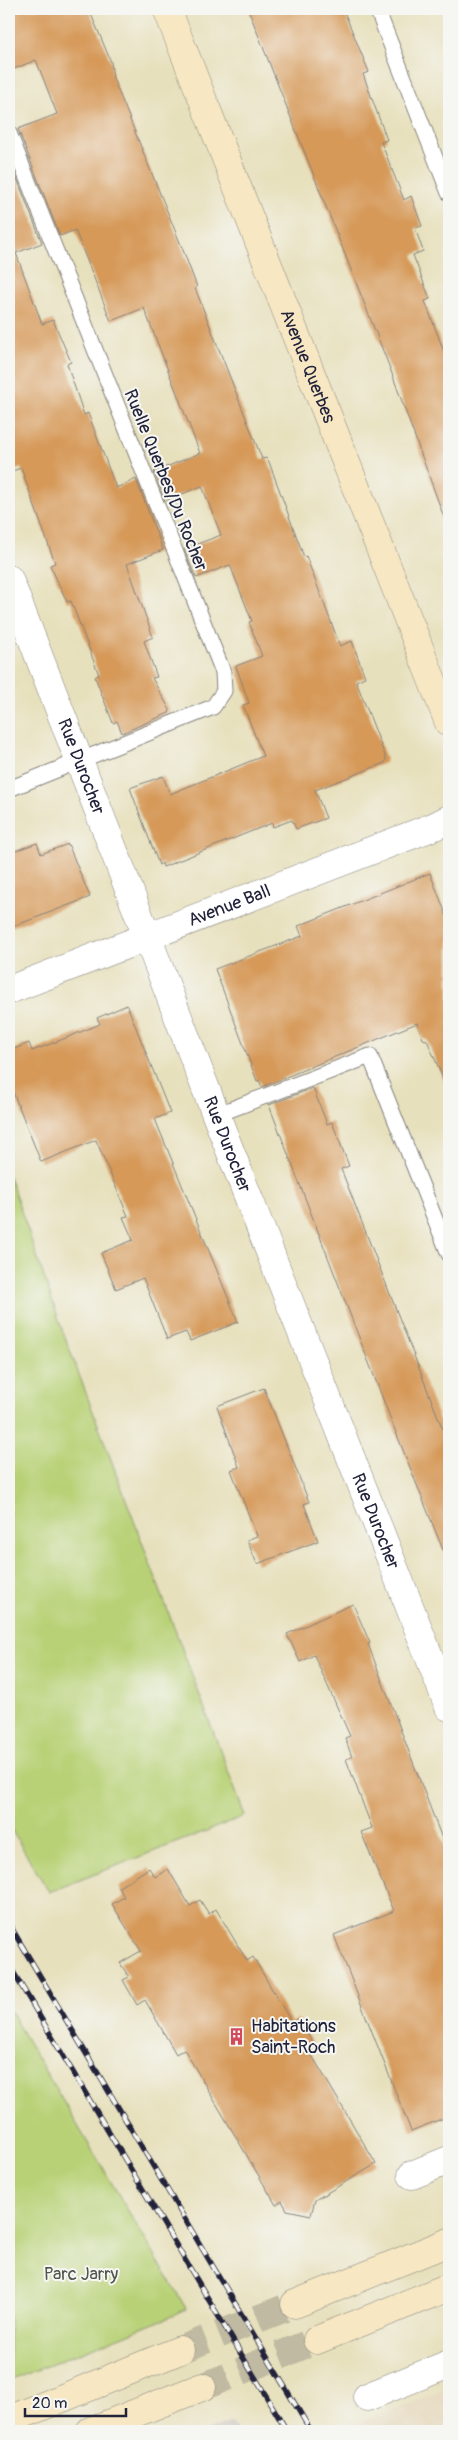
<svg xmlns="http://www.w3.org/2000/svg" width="458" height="2440" viewBox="0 0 458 2440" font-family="Pangolin,sans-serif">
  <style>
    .built { fill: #e4d5b7 }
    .industrial { fill: #c9c3b8 }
    .green { fill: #b8d176; stroke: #6d7a58 }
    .building { fill: #d69958 }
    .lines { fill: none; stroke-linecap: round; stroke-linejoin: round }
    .secondary-tunnel { stroke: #c0baa2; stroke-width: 28; stroke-dasharray: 28 14; stroke-linecap: butt }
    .lane-casing { stroke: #84817c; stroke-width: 17 }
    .street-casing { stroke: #84817c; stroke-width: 29 }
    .secondary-casing { stroke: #84817c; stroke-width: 29 }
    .lane { stroke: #fff; stroke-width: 15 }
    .street { stroke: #fff; stroke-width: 28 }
    .secondary { stroke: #f7e8c3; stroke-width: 28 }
    .rail-casing { stroke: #22223b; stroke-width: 5.5 }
    .rail { stroke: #f6f6f2; stroke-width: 4; stroke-dasharray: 11; stroke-linecap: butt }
    .labels { text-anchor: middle; stroke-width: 4; stroke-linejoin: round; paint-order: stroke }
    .street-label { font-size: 18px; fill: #22223b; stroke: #f6f6f2 }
    .poi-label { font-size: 18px; fill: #22223b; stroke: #f6f6f2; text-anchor: start }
    .park-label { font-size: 18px; fill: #4f574d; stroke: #f6f6f2 }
  </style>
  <rect width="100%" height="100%" fill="#f6f6f2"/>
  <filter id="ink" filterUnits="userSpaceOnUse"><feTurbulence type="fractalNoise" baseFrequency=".02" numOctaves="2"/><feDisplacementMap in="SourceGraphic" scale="10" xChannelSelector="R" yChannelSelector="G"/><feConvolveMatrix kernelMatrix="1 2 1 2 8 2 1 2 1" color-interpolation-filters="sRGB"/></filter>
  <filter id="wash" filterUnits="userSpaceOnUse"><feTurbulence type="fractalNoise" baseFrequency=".0096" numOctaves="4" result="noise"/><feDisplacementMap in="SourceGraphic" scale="20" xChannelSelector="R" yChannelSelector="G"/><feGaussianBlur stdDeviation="1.12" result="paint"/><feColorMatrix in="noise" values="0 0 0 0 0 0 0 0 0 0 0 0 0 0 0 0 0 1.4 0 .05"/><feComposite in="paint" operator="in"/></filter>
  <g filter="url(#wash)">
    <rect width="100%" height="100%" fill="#e7e0bc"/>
    <path class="built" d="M 449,2389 L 449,2431 L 356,2431 L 352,2425 Z"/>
    <path class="industrial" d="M 231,2421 L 238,2431 L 206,2431 Z"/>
    <path class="green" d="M 9,1176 L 63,1332 L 245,1816 L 49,1892 L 9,1826 Z
      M 9,2010 L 187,2310 L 9,2381 Z"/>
    <g id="blocks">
      <path class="building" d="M 9,9 L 89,9 L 111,62 L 113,78 L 183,250 L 197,287 L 195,288 L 262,459 L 266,458 L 269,462 L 304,557 L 306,556 L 340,646 L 352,641 L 365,677 L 356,681 L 386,758 L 385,763 L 315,790 L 326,818 L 296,829 L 292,820 L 273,827 L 272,823 L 163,867 L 162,863 L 159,865 L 130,788 L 163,776 L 170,794 L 263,756 L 243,705 L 249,703 L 236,666 L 262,656 L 249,622 L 252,621 L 230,565 L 196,578 L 184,549 L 221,535 L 202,486 L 165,501 L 154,472 L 200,453 L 144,308 L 111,321 L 75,230 L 60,236 L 18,129 L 57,114 L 36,60 L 9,71 Z
        M 248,9 L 343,9 L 369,72 L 363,74 L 387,140 L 381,142 L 404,200 L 411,196 L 422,226 L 415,228 L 423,251 L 413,255 L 430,299 L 425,301 L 449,365 L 449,522 L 446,523 L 391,371 Z
        M 9,158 L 42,243 L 16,253 L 42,324 L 53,320 L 71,362 L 67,364 L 84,415 L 88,413 L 116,488 L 136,479 L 163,550 L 127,564 L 153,637 L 144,641 L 157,677 L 152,678 L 170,710 L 169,713 L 122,733 L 117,721 L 113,723 L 95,677 L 99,675 L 71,601 L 67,602 L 50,565 L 55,563 L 21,468 L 9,472 Z
        M 37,843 L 41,854 L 68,844 L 90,897 L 9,928 L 9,853 Z
        M 430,873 L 449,922 L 449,1093 L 427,1040 L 423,1039 L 417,1023 L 262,1087 L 259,1080 L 257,1081 L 215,969 L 302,936 L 298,926 Z
        M 127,1005 L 170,1113 L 155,1119 L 238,1322 L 190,1341 L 186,1332 L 167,1339 L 143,1278 L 116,1289 L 101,1253 L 133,1240 L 123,1217 L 128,1216 L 96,1140 L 41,1162 L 9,1082 L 9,1051 L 29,1043 L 32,1051 L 66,1038 L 100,1024 L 97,1018 Z
        M 313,1088 L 327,1124 L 332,1122 L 349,1166 L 341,1169 L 449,1445 L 449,1559 L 447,1560 L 393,1425 L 269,1105 Z
        M 264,1388 L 309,1502 L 304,1504 L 318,1541 L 257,1564 L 247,1540 L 257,1536 L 231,1470 L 239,1467 L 217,1406 Z
        M 353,1604 L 370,1643 L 368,1644 L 449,1857 L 449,2116 L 411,2131 L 334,1935 L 394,1911 L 361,1832 L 372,1828 L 346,1759 L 352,1757 L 345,1738 L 350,1736 L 314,1655 L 300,1662 L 287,1634 Z
        M 149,1868 L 155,1877 L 168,1869 L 190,1906 L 200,1900 L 209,1914 L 216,1909 L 247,1961 L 253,1957 L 292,2023 L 298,2019 L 313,2043 L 307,2047 L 376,2164 L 315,2200 L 311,2215 L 287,2210 L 282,2201 L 276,2205 L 184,2049 L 176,2054 L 145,2000 L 137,2005 L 123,1980 L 129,1977 L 120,1963 L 141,1951 L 112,1904 L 124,1897 L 119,1887 Z"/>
    </g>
  </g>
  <g filter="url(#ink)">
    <use href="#blocks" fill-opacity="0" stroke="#84817c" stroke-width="1"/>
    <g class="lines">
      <path class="secondary-tunnel" d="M 180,2350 L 295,2304
        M 202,2387 L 317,2340"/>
      <defs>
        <path id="lane" d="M 377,9 L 449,193
          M 9,133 L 223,672 L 224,691 L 213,707 L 9,789
          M 216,1115 L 370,1056 L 449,1254"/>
        <g id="street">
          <path id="s1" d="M 9,579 L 216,1115 L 449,1707"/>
          <path id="s2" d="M 9,990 L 435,826 L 449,819"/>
          <path d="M 412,2175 L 449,2160"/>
          <path d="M 367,2397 L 449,2364"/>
        </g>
        <g id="secondary">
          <path id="s3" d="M 167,9 L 449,723"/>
          <path d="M 295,2304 L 449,2242"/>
          <path d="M 317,2340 L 449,2287"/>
          <path d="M 9,2420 L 180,2350"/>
          <path d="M 90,2431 L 202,2387"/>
        </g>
      </defs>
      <use href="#lane" class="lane-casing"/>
      <use href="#street" class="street-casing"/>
      <use href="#secondary" class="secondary-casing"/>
      <use href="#lane" class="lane"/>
      <use href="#street" class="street"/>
      <use href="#secondary" class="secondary"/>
      <defs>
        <path id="rail" d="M 9,1924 L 311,2431
          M 9,1965 L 287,2431"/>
      </defs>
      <use href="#rail" class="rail-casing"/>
      <use href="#rail" class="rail"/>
    </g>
  </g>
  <defs>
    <symbol id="building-bare" viewBox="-9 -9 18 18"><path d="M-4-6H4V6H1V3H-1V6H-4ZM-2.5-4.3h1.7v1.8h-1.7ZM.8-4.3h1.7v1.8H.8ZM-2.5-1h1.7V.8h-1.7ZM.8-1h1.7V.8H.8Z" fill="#d1495b" stroke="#f6f6f2" stroke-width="2.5" paint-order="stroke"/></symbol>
  </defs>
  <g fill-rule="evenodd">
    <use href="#building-bare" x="224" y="2024" width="25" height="25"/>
  </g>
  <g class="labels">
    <g class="street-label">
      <text dy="6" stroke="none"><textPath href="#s3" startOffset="384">Avenue Querbes</textPath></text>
      <text transform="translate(166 480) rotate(68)" y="6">Ruelle Querbes/Du Rocher</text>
      <text dy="6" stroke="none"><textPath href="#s1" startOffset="201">Rue Durocher</textPath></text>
      <text dy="6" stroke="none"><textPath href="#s2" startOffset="236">Avenue Ball</textPath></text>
      <text dy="6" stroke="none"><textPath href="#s1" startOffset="606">Rue Durocher</textPath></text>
      <text dy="6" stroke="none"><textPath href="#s1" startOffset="1011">Rue Durocher</textPath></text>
    </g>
    <g class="poi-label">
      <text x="251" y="2032">Habitations<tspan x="251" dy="21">Saint-Roch</tspan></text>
    </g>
    <g class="park-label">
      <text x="81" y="2280">Parc Jarry</text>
    </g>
  </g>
  <rect width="458" height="2440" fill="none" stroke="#f6f6f2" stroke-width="30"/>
  <path d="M25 2408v8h101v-8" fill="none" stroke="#22223b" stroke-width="2.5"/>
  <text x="32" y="2408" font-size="15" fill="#22223b" stroke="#f6f6f2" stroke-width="4" paint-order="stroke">20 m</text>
</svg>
